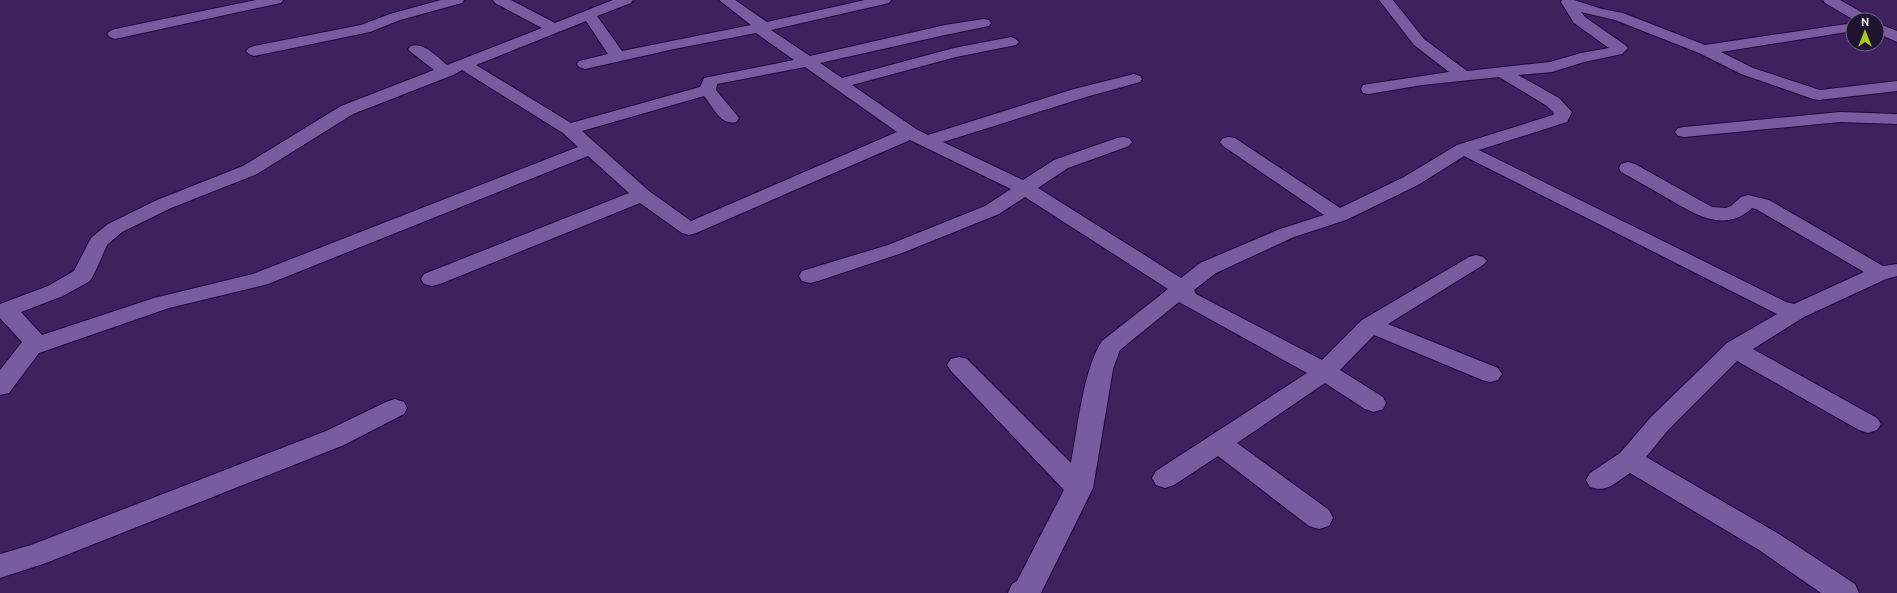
<svg xmlns="http://www.w3.org/2000/svg" width="1897" height="593" viewBox="0 0 1897 593" font-family="Ubuntu,sans-serif">
  <style>
    .lines { fill: none; stroke-linecap: round; stroke-linejoin: round }
    .minor-casing { stroke: #240542; stroke-width: 2 }
    .minor { fill: #775d9f; fill-rule: evenodd }
  </style>
  <rect width="100%" height="100%" fill="#3d225f"/>
  <g class="lines">
    <defs>
      <path id="minor" d="M 256,0 L 283,0 L 281,3 L 276,4 L 115,39 L 110,37 L 107,34 L 110,31 L 115,29 Z
        M 441,0 L 464,0 L 462,3 L 400,20 L 370,32 L 254,56 L 249,54 L 246,51 L 249,48 L 254,46 L 361,25 L 390,14 Z
        M 493,0 L 511,0 L 555,23 L 613,0 L 633,0 L 631,3 L 597,16 L 622,51 L 751,25 L 719,0 L 735,0 L 767,22 L 865,0 L 891,0 L 889,3 L 771,30 L 810,56 L 945,25 L 984,19 L 989,20 L 991,23 L 989,26 L 984,27 L 945,35 L 820,63 L 842,78 L 954,48 L 1011,37 L 1016,39 L 1019,42 L 1016,45 L 956,57 L 852,85 L 916,129 L 928,135 L 1074,89 L 1134,74 L 1140,76 L 1142,79 L 1140,82 L 1086,97 L 943,142 L 1023,180 L 1054,160 L 1117,138 L 1123,137 L 1129,138 L 1132,142 L 1129,146 L 1068,168 L 1038,188 L 1181,278 L 1200,263 L 1280,229 L 1324,215 L 1223,146 L 1220,142 L 1223,138 L 1229,137 L 1235,138 L 1340,208 L 1404,177 L 1457,145 L 1553,115 L 1554,113 L 1547,106 L 1499,77 L 1422,85 L 1369,94 L 1363,93 L 1361,89 L 1363,85 L 1369,84 L 1449,72 L 1414,45 L 1379,0 L 1393,0 L 1424,39 L 1467,71 L 1550,62 L 1581,53 L 1609,48 L 1574,23 L 1561,2 L 1562,0 L 1574,0 L 1602,9 L 1623,13 L 1705,45 L 1853,23 L 1853,31 L 1721,52 L 1753,68 L 1820,90 L 1897,81 L 1897,91 L 1819,100 L 1813,99 L 1741,74 L 1699,53 L 1615,20 L 1581,12 L 1585,17 L 1625,45 L 1628,48 L 1622,54 L 1584,62 L 1552,72 L 1518,75 L 1559,98 L 1572,112 L 1567,122 L 1479,150 L 1786,302 L 1794,304 L 1864,272 L 1756,209 L 1752,208 C 1724,234 1695,214 1667,198 C 1652,189 1637,181 1621,172 L 1619,168 L 1621,164 L 1628,162 L 1635,164 L 1712,207 L 1726,208 L 1731,206 L 1741,197 L 1748,195 L 1769,200 L 1883,266 L 1897,264 L 1897,276 L 1886,279 L 1804,317 L 1753,349 L 1877,418 L 1881,424 L 1877,430 L 1868,433 L 1859,430 L 1737,361 L 1669,429 L 1646,457 L 1779,534 L 1855,584 L 1859,593 L 1821,593 L 1759,550 L 1630,473 C 1615,483 1607,493 1590,487 L 1586,480 L 1590,473 L 1620,453 L 1651,417 L 1727,343 L 1777,314 L 1464,156 L 1418,185 L 1346,220 L 1294,237 L 1216,273 L 1194,290 L 1196,294 L 1322,360 L 1362,320 L 1469,257 L 1476,255 L 1483,257 L 1487,261 L 1483,265 L 1388,324 L 1498,368 L 1502,374 L 1498,380 L 1490,382 L 1482,380 L 1374,335 L 1340,370 L 1383,397 L 1386,403 L 1383,409 L 1374,412 L 1365,409 L 1325,383 L 1237,443 L 1329,510 L 1333,518 L 1329,526 L 1319,529 L 1309,526 L 1218,456 L 1174,485 L 1165,488 L 1156,485 L 1152,478 L 1156,471 L 1307,373 L 1179,302 L 1120,350 L 1113,369 L 1093,488 L 1041,593 L 1008,593 L 1012,584 L 1017,581 L 1064,490 L 951,371 L 947,365 L 951,359 L 959,357 L 967,359 L 1071,463 C 1078,427 1083,370 1102,341 L 1168,289 L 1025,197 L 999,214 L 902,253 L 818,281 L 810,283 L 802,281 L 799,276 L 802,271 L 888,245 L 985,206 L 1011,189 L 910,140 L 696,233 L 689,235 L 682,233 L 640,203 L 440,284 L 432,286 L 424,284 L 421,279 L 424,274 L 629,193 L 588,156 L 268,284 L 169,308 L 39,353 L 9,393 L 0,395 L 0,370 L 22,342 L 0,318 L 0,304 L 48,286 L 74,271 L 91,238 L 108,224 L 157,200 L 243,166 L 341,106 L 434,70 L 411,52 L 408,49 L 411,46 C 424,42 437,57 447,65 L 542,28 L 495,3 ZM 586,21 L 608,54 L 579,61 L 577,64 L 579,67 L 585,69 L 674,49 L 756,33 L 794,60 L 704,78 L 700,87 L 571,123 L 476,65 ZM 805,67 L 897,132 L 691,221 L 649,191 L 582,131 L 704,96 C 713,107 721,126 736,122 L 739,118 L 716,90 L 717,84 ZM 462,70 L 563,133 L 578,147 L 253,274 L 154,298 L 42,335 L 21,312 L 63,296 L 90,281 L 96,270 L 107,245 L 122,232 L 171,208 L 257,174 L 353,114 L 453,75 Z
        M 1823,0 L 1840,0 L 1870,17 L 1872,20 L 1854,20 L 1825,3 Z
        M 1877,23 L 1897,31 L 1897,42 L 1877,33 Z
        M 1840,112 L 1897,114 L 1897,124 L 1840,122 L 1684,137 L 1678,136 L 1675,132 L 1678,128 L 1684,127 Z
        M 395,399 L 404,402 L 407,408 L 404,414 L 344,445 L 46,563 L 0,578 L 0,554 L 31,545 L 326,431 L 386,402 Z"/>
    </defs>
    <use href="#minor" class="minor-casing"/>
    <use href="#minor" class="minor"/>
  </g>
  <g transform="translate(1865 32)"><circle r="19" fill="#1f142f" stroke="#726a80"/>
  <path d="M0-3L7 15L0 10L-7 15Z" fill="#a7c81f"/>
  <text y="-6" font-size="11" font-weight="bold" text-anchor="middle" fill="#efeaf9">N</text>
  </g>
</svg>
